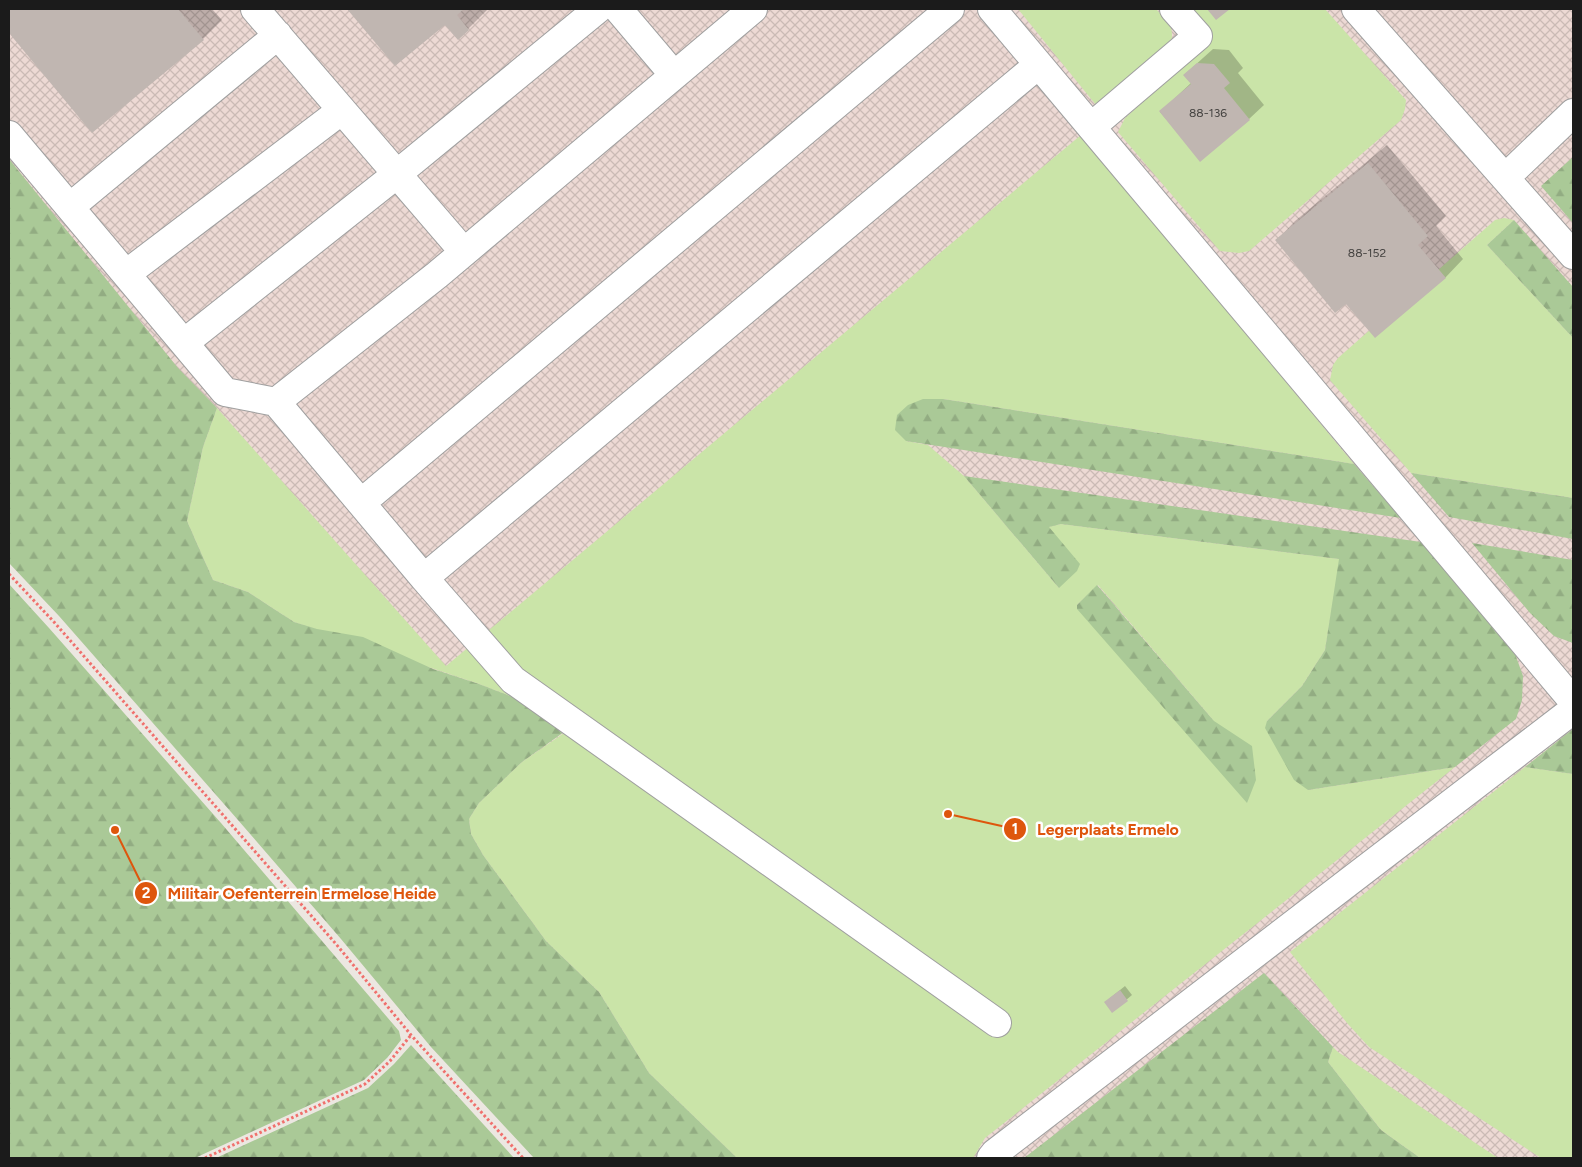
<svg xmlns="http://www.w3.org/2000/svg" width="1582" height="1167" viewBox="0 0 1582 1167" font-family="Figtree,sans-serif">
  <style>
    .military { fill: url(#military-cross-hatch) }
    .grass { fill: #cae4a8; fill-rule: evenodd }
    .forest { fill: url(#forest-firs) }
    .shadow { fill: #0003 }
    .building { fill: #c0b6b1 }
    .lines { fill: none; stroke-linecap: round; stroke-linejoin: round }
    .minor-casing { stroke: #9f9f9f; stroke-width: 30 }
    .path { stroke: #f0706d; stroke-width: 3; stroke-dasharray: 2.5 2.5; stroke-linecap: butt }
    .minor { stroke: #fff; stroke-width: 28 }
    .labels { text-anchor: middle; stroke-width: 5; stroke-linejoin: round; paint-order: stroke }
    .number-label { font-size: 12px; fill: #444240 }
    .leader { fill: none; stroke: #de560d; stroke-width: 2 }
    .callout-dot { fill: #de560d; stroke: #fff; stroke-width: 2 }
    .mark-label { font-size: 15px; text-anchor: middle; font-weight: bold; fill: #fff }
    .callout-label { font-size: 16px; text-anchor: middle; font-weight: bold; fill: #de560d; stroke: #fff; stroke-width: 5; stroke-linejoin: round; paint-order: stroke }
  </style>
  <defs>
    <pattern id="military-cross-hatch" width="8" height="8" patternUnits="userSpaceOnUse" patternTransform="scale(1.25)"><rect width="8" height="8" fill="#edd9d4"/><path d="M0 0l8 8M0 8l8-8" fill="none" stroke="#cbbab5"/></pattern>
    <pattern id="forest-firs" width="22" height="20" patternUnits="userSpaceOnUse" patternTransform="scale(1.25)"><rect width="22" height="20" fill="#aac997"/><path d="M5 1l3.5 6h-7zM16 11l3.5 6h-7z" fill="#92ac82"/></pattern>
  </defs>
  <rect width="100%" height="100%" fill="#ece7e1"/>
  <path class="military" d="M 9,9 L 1573,9 L 1573,1158 L 635,1158 L 9,469 Z"/>
  <path class="grass" d="M 1018,9 L 1156,9 C 1168,22 1176,27 1170,46 L 1096,105 Z
    M 1189,9 L 1325,9 L 1406,100 L 1405,109 L 1401,120 L 1249,251 L 1239,253 L 1220,251 L 1118,132 L 1125,118 L 1203,48 Z
    M 1081,135 L 1354,464 L 943,399 L 906,441 L 928,445 L 964,476 L 1059,588 L 1048,527 L 1061,524 L 1340,559 L 1325,650 L 1302,686 L 1267,721 L 1308,790 L 1455,767 L 985,1138 L 973,1158 L 737,1158 L 649,1073 L 599,992 L 546,941 L 483,855 L 471,834 L 469,819 L 479,803 L 522,762 L 564,733 L 520,700 L 479,684 L 294,622 L 248,592 L 213,580 L 187,521 L 203,447 L 217,408 L 446,666 ZM 1098,585 L 1214,721 L 1077,605 Z
    M 1504,218 L 1514,220 L 1487,245 L 1573,338 L 1573,498 L 1411,473 L 1330,380 L 1333,365 L 1338,358 L 1495,220 Z
    M 1525,767 L 1573,774 L 1573,1158 L 1541,1158 L 1369,1047 L 1347,1023 L 1290,952 Z
    M 1333,1047 L 1338,1052 L 1498,1158 L 1420,1158 L 1381,1130 L 1328,1062 Z"/>
  <path class="forest" d="M 1573,157 L 1573,223 L 1541,186 Z
    M 9,159 L 178,368 L 217,408 L 203,447 L 187,521 L 213,580 L 248,592 L 294,622 L 317,629 L 363,637 L 433,669 L 479,684 L 520,700 L 564,732 L 522,762 L 479,803 L 469,819 L 471,834 L 483,855 L 546,941 L 599,992 L 649,1073 L 737,1158 L 534,1158 L 431,1047 L 341,939 L 231,812 L 59,616 L 9,563 Z
    M 1514,220 L 1573,287 L 1573,338 L 1487,245 Z
    M 923,399 L 943,399 L 1354,464 L 1401,518 L 906,441 L 895,430 L 897,415 L 908,405 Z
    M 1411,473 L 1573,498 L 1573,539 L 1449,517 Z
    M 964,476 L 1421,542 L 1513,648 L 1523,676 L 1522,700 L 1516,719 L 1455,767 L 1308,790 L 1294,780 L 1265,728 L 1267,721 L 1302,686 L 1325,650 L 1339,559 L 1061,524 L 1049,527 L 1080,564 L 1077,571 L 1059,588 Z
    M 1472,543 L 1573,560 L 1573,643 L 1554,636 L 1530,613 Z
    M 9,584 L 49,628 L 221,823 L 399,1031 L 401,1040 L 387,1058 L 364,1080 L 195,1158 L 9,1158 Z
    M 1097,585 L 1214,721 L 1252,746 L 1256,780 L 1247,803 L 1077,609 L 1077,605 Z
    M 1573,729 L 1573,774 L 1525,767 Z
    M 1264,973 L 1333,1047 L 1328,1062 L 1381,1130 L 1420,1158 L 1024,1158 Z
    M 411,1045 L 514,1158 L 216,1158 L 368,1088 L 394,1064 Z"/>
  <path class="shadow" d="M 9,9 L 212,9 L 222,20 L 203,39 L 92,131 L 9,31 Z
    M 349,9 L 486,9 L 487,10 L 468,29 L 445,23 L 395,64 Z
    M 1213,49 L 1229,50 L 1243,68 L 1238,73 L 1264,105 L 1249,119 L 1201,160 L 1160,112 L 1191,83 L 1184,75 Z
    M 1387,145 L 1446,216 L 1436,226 L 1463,259 L 1445,278 L 1347,302 L 1277,240 L 1295,221 Z
    M 1125,986 L 1132,995 L 1112,1012 L 1110,998 Z"/>
  <path class="building" d="M 9,9 L 178,9 L 204,40 L 92,133 L 9,33 Z
    M 347,9 L 464,9 L 457,15 L 469,30 L 458,40 L 445,25 L 395,66 Z
    M 1207,9 L 1230,9 L 1216,20 Z
    M 1197,63 L 1214,64 L 1230,83 L 1224,88 L 1250,120 L 1200,162 L 1159,111 L 1191,84 L 1183,75 Z
    M 1368,163 L 1428,236 L 1418,245 L 1446,278 L 1375,338 L 1346,304 L 1335,313 L 1275,240 Z
    M 1120,990 L 1128,1001 L 1112,1013 L 1104,1002 Z"/>
  <g class="lines">
    <defs>
      <path id="minor" d="M 255,9 L 464,252
        M 618,9 L 674,75
        M 992,9 L 1573,701
        M 1356,9 L 1573,255
        M 1091,127 L 1198,36 L 1174,9
        M 9,135 L 225,392 L 276,402 L 437,275 L 753,9
        M 1505,178 L 1573,113
        M 70,207 L 278,35
        M 126,274 L 342,110
        M 184,343 L 397,174 L 598,9
        M 276,402 L 424,578 L 1038,65
        M 361,503 L 950,9
        M 424,578 L 513,680 L 997,1023
        M 991,1158 L 995,1153 L 1573,710"/>
    </defs>
    <use href="#minor" class="minor-casing"/>
    <path class="path" d="M 9,574 L 54,622 L 336,944 L 411,1035 L 523,1158
      M 205,1158 L 365,1084 L 390,1061 L 411,1035"/>
    <use href="#minor" class="minor"/>
  </g>
  <g class="labels">
    <g class="number-label">
      <text x="1208" y="117">88-136</text>
      <text x="1367" y="257">88-152</text>
    </g>
  </g>
  <path class="leader" d="M948 814L1015 829M115 830L146 893"/>
  <g class="callout-dot">
    <circle cx="948" cy="814" r="5"/>
    <circle cx="115" cy="830" r="5"/>
    <circle cx="1015" cy="829" r="12"/>
    <circle cx="146" cy="893" r="12"/>
  </g>
  <g class="mark-label">
    <text x="1015" y="834">1</text>
    <text x="146" y="898">2</text>
  </g>
  <g class="callout-label">
    <text x="1108" y="835">Legerplaats Ermelo</text>
    <text x="302" y="899">Militair Oefenterrein Ermelose Heide</text>
  </g>
  <rect width="1582" height="1167" fill="none" stroke="#1b1b1b" stroke-width="20"/>
</svg>
